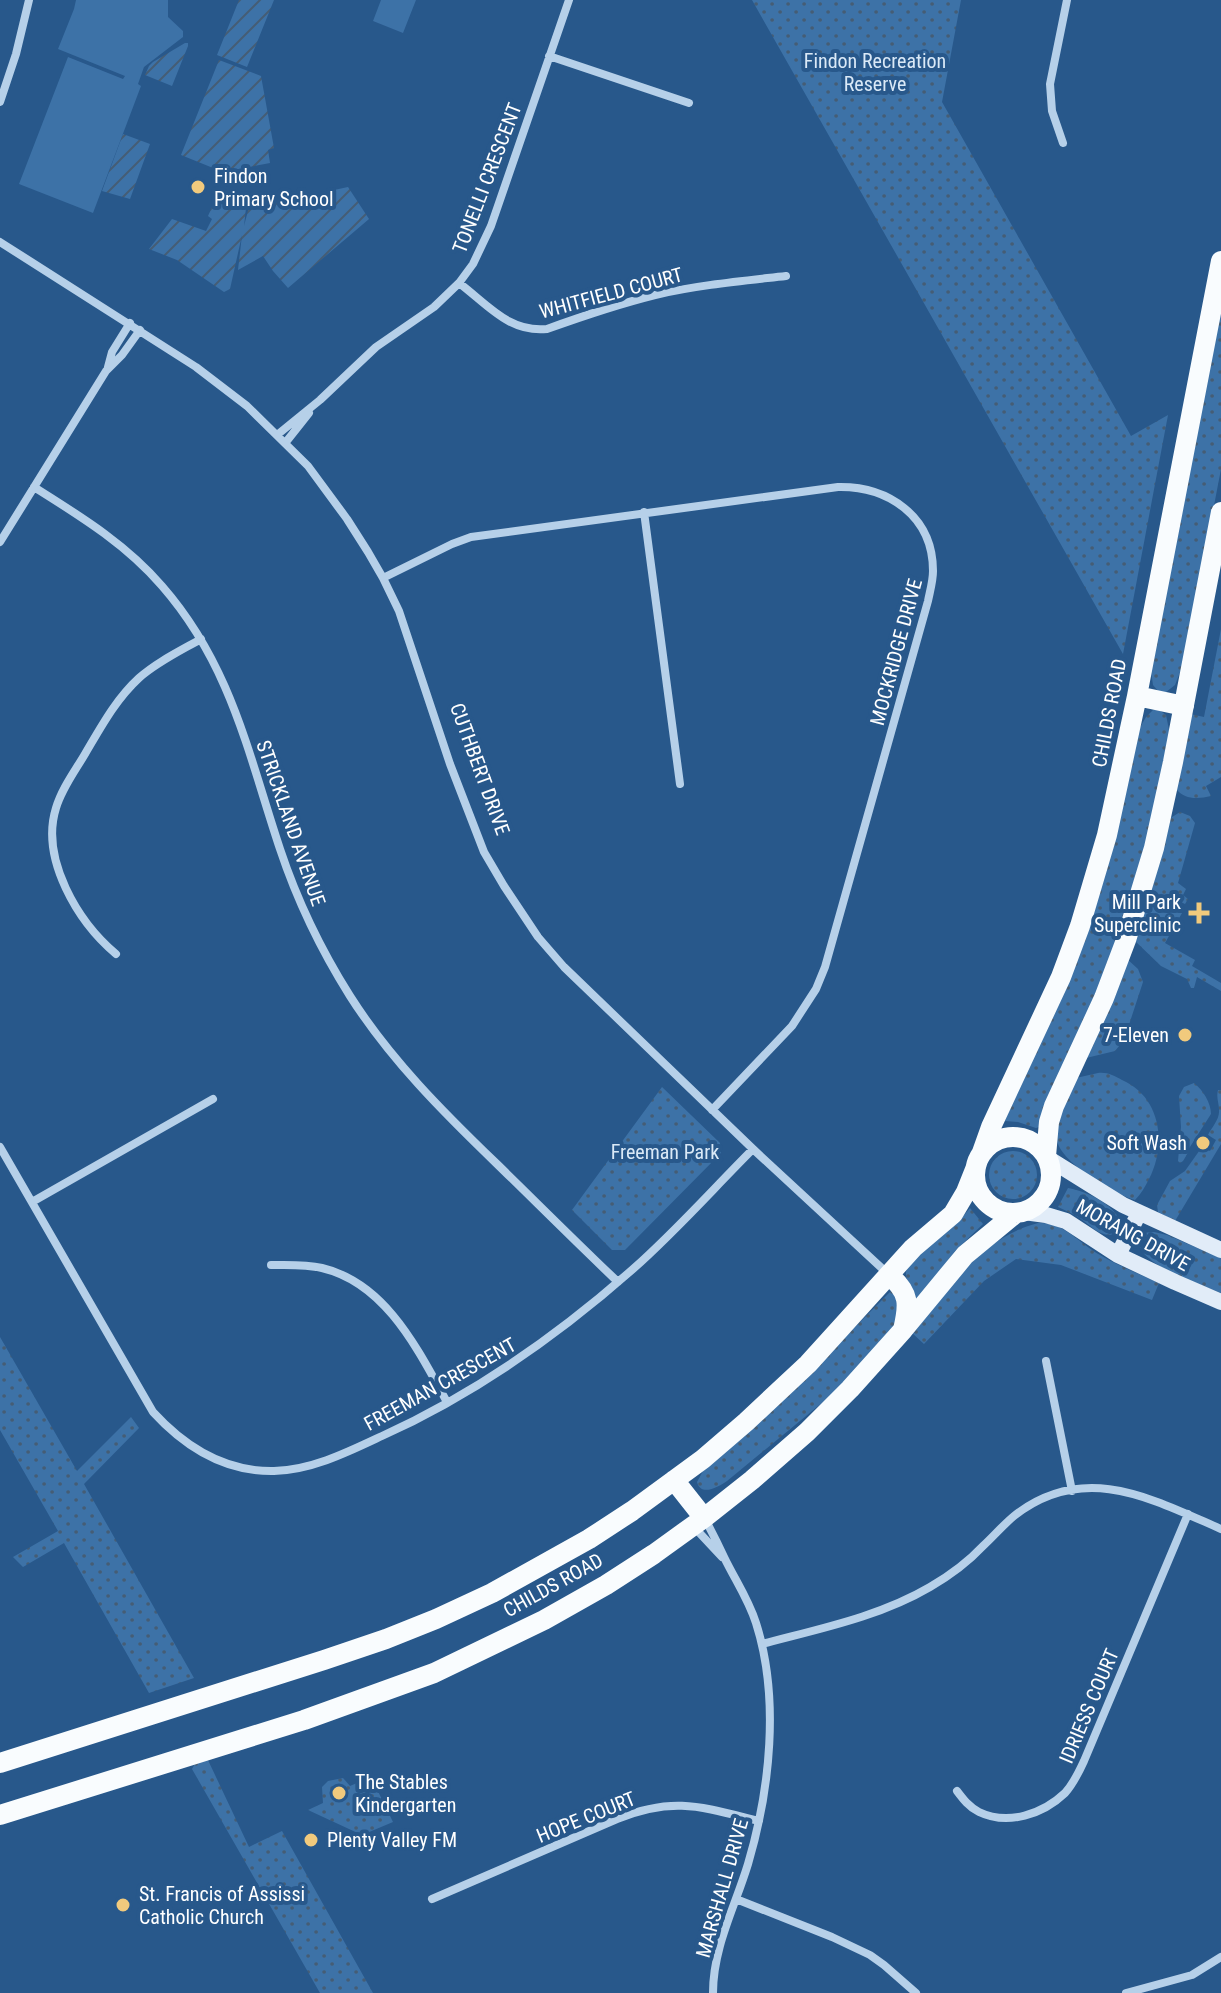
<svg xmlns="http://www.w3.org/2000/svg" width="1221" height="1993" viewBox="0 0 1221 1993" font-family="'Roboto Condensed',sans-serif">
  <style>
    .grass { fill: url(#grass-dots) }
    .garden { fill: url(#garden-furrows) }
    .pitch { fill: #3d72a7 }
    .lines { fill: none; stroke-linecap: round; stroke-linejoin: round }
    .minor { stroke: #b6d0e9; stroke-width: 8 }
    .secondary { stroke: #e1ecf8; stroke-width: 16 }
    .primary { stroke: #f9fcfe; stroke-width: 20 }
    .poi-dot { fill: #f1ca7d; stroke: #28588b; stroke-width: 3 }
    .labels { text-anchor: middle; stroke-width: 8; stroke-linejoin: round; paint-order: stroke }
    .park-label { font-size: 20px; fill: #dae9f7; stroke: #28588b }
    .poi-label { font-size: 20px; fill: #fff; stroke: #28588b; text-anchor: start }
    .street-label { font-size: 20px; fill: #fff; stroke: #28588b }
  </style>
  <defs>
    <pattern id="grass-dots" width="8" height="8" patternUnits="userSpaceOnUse" patternTransform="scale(2)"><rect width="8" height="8" fill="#3d72a7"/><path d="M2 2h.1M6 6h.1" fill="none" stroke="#455d75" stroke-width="1.8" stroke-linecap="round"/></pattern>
    <pattern id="garden-furrows" width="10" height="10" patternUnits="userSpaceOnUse" patternTransform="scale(2)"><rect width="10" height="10" fill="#3d72a7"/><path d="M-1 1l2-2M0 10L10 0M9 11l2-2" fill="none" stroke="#455d75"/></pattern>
  </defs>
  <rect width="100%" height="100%" fill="#28588b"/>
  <path class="grass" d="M 752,0 L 961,0 L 942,102 L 1131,436 L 1168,415 L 1123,654 Z
    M 1221,303 L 1221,469 L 1184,662 L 1175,685 L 1166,692 L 1159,692 L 1153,685 L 1151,671 Z
    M 1221,629 L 1221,777 L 1206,786 L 1211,796 C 1198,799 1185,800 1176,789 L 1190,714 L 1204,717 Z
    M 1153,710 L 1159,710 L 1166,715 L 1170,735 L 1148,841 L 1113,954 L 1039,1127 L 1036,1128 L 1018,1122 L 1005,1121 L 1139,729 L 1146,717 Z
    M 1180,812 L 1190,816 L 1195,823 L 1178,883 L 1186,889 L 1183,895 L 1188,899 L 1185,904 L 1181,902 L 1177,904 L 1175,908 L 1182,913 L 1165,943 L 1195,960 L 1192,966 L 1221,983 L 1221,991 L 1197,977 L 1194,988 L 1191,988 L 1187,979 L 1161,966 L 1134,940 L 1169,819 Z
    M 1127,959 L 1138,969 L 1143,982 L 1124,1040 L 1115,1051 L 1086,1058 Z
    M 1098,1073 C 1108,1072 1114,1076 1122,1080 C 1161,1097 1167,1144 1149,1179 C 1145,1187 1141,1194 1135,1200 C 1114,1194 1058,1161 1057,1139 C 1056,1117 1068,1097 1076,1078 Z
    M 1194,1083 C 1203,1090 1211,1103 1211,1114 L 1188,1150 L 1189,1151 L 1183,1161 L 1180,1163 L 1178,1161 L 1181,1127 L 1179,1096 L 1184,1087 Z
    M 662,1087 L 720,1143 L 721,1153 L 625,1250 L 612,1250 L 572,1210 Z
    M 1218,1090 L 1221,1090 L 1221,1144 L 1175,1221 L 1158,1212 L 1157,1205 L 1170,1181 L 1185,1171 L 1202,1147 L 1210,1151 L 1216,1140 L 1208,1135 C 1212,1127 1220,1119 1219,1110 C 1219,1102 1216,1098 1218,1090 Z
    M989 1175a24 24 0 1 1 48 0a24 24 0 1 1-48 0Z
    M 1068,1188 C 1087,1191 1124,1208 1121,1231 C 1104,1241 1095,1229 1081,1219 C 1074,1214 1066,1211 1058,1207 Z
    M 970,1208 L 983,1224 L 955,1251 L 915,1304 C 913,1296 905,1278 906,1272 C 909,1256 958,1225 970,1208 Z
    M 1038,1223 C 1064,1222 1079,1243 1100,1255 C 1119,1266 1139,1274 1159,1283 L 1152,1300 L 1061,1265 L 1016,1259 L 984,1281 L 924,1344 L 911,1332 C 948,1289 980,1238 1038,1223 Z
    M 1154,1232 L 1167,1235 L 1221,1258 L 1221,1293 C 1199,1284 1136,1264 1137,1238 L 1141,1233 Z
    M 892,1290 L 898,1292 L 896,1323 L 840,1388 L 727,1481 C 718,1487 701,1497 697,1482 L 703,1471 L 825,1357 Z
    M 0,1337 L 77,1471 L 131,1417 L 139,1428 L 84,1484 L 194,1678 L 149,1693 L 64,1543 L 23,1567 L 13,1557 L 58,1531 L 0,1430 Z
    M 207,1758 L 249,1847 L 282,1831 L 373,1993 L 320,1993 L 192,1769 L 196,1762 Z
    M 371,1777 L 393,1822 L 362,1835 L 308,1810 L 323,1803 L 322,1787 L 328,1781 L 343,1778 L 350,1786 Z"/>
  <path class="garden" d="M 239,0 L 274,0 L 247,67 L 217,55 Z
    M 185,43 L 188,43 L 188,46 L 172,86 L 145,75 L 149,66 L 153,62 Z
    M 219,60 L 261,76 L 274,148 L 268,150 L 270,163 L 223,172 L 181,155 Z
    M 123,134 L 150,144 L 130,199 L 102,191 Z
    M 348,187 L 369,219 L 288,288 L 273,271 L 263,256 L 238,270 L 242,235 L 230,289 L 224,292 L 177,260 L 149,249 L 172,219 L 206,231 L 212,219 L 208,216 L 217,196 L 246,208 L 244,226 L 250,203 L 286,199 L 288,200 Z"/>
  <path class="pitch" d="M 76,0 L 168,0 L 168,17 L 183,31 L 183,37 L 144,67 L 138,84 L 141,86 L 93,213 L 19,184 L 68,57 L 123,79 L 125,76 L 58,49 L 74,9 Z
    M 381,0 L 416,0 L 403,33 L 373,21 Z"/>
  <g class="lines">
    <path class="minor" d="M 549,56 L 689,103
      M 0,102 L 16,54 L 29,0
      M 1063,143 L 1052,111 L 1050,84 L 1067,0
      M 0,242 L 196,367 L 247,406 L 308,466 L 347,519 L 368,552 L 383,578 L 399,611 L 450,764 L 484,852 L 504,886 L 538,937 L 564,967 L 753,1149 L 887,1273
      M 459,283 C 487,304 509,333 547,329 C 583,316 619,304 655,295 C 698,285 742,281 786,276
      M 108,367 L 112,352 L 130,323
      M 277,435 L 320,400 L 376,347 L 434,307 L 459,283 L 473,264 L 491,226 L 569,0
      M 286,442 L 309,413
      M 34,487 C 80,516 126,544 162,586 C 231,665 248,753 280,849 C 297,900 321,950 350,996 C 390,1059 443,1112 497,1164 C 537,1203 577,1243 618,1282
      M 644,512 L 680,784
      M 0,542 L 106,371 L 122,355 L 140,330
      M 383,578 L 452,544 L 471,537 L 838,487 C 888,486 933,516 933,571 C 933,581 930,591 928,601 L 825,967 L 816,989 L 792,1026 L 712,1110
      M 116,954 C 78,922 40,859 56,808 C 62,788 75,771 85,754 C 101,727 116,699 139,678 C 157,662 180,651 201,639
      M 0,1147 L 153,1412 C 185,1447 224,1472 274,1471 C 312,1470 348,1452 382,1436 C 475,1394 557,1336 633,1269 C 675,1232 713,1189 753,1149
      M 32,1202 L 213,1099
      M 271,1265 C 288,1265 305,1264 322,1268 C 386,1283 418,1350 447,1402
      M 1046,1361 L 1072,1491
      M 705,1519 C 712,1532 718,1544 724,1557 C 735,1580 748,1598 756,1623 C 780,1698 770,1790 748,1864 C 735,1907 713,1947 713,1993
      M 693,1526 L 722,1557
      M 762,1644 C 818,1629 879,1617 930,1587 C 949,1576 968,1562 983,1546 C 994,1536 1003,1525 1014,1516 C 1084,1461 1152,1499 1221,1529
      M 957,1791 C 963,1799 969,1807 979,1812 C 1008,1826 1043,1814 1065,1793 C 1074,1783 1079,1772 1084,1761 L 1188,1514
      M 432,1899 L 617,1819 C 674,1796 702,1807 759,1821
      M 736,1899 L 832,1937 L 870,1955 L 884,1965 L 916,1993
      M 1126,1993 L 1192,1975 L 1221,1957"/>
    <path class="secondary" d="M 1046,1157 L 1123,1205 L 1221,1250
      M 1024,1212 L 1046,1215 L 1066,1221 L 1118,1255 L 1175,1282 L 1221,1302
      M 1118,1255 L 1139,1213"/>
    <path class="primary" d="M 1137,696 L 1184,706
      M975 1175a38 38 0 1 1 76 0a38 38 0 1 1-76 0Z
      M 981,1155 L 991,1127 L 1061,977 L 1080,926 L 1107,835 L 1137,696 L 1221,261
      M 1046,1156 L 1049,1122 L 1054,1106 L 1104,998 L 1126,940 L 1154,848 L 1173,762 L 1221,512
      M 889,1275 C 910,1293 909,1304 903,1330
      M 674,1480 L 704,1518
      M 0,1763 L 324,1660 L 386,1639 L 436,1619 L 492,1593 L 589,1539 L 632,1511 L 703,1459 L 746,1422 L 808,1364 L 913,1248 L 953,1214 L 966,1192 L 976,1167
      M 0,1815 L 304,1720 L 434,1673 L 544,1620 L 606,1585 L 654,1554 L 704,1518 L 752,1480 L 807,1432 L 850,1389 L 903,1330 L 965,1255 L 1016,1213"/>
  </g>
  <g class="poi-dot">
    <circle cx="198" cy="187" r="8"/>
    <path d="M1195 901h8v8h8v8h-8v8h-8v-8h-8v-8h8z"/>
    <circle cx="1185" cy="1035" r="8"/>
    <circle cx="1203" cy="1143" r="8"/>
    <circle cx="339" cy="1793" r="8"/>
    <circle cx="311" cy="1840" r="8"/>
    <circle cx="123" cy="1905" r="8"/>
  </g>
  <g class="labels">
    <g class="park-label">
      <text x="875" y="68">Findon Recreation<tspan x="875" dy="23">Reserve</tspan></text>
      <text x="665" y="1159">Freeman Park</text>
    </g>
    <g class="poi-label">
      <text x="214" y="183">Findon<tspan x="214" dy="23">Primary School</tspan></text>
      <text x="1181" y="909" text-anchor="end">Mill Park<tspan x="1181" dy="23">Superclinic</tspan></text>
      <text x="1169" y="1042" text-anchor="end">7-Eleven</text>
      <text x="1187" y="1150" text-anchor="end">Soft Wash</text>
      <text x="355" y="1789">The Stables<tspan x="355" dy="23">Kindergarten</tspan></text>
      <text x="327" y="1847">Plenty Valley FM</text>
      <text x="139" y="1901">St. Francis of Assissi<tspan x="139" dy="23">Catholic Church</tspan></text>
    </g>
    <g class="street-label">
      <text transform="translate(487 178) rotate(-69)" y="7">TONELLI CRESCENT</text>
      <text transform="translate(611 293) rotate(-15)" y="7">WHITFIELD COURT</text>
      <text transform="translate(896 652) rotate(-75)" y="7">MOCKRIDGE DRIVE</text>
      <text transform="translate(1109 713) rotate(-79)" y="7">CHILDS ROAD</text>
      <text transform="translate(480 769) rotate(70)" y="7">CUTHBERT DRIVE</text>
      <text transform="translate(291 823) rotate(71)" y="7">STRICKLAND AVENUE</text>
      <text transform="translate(1133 1235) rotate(29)" y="7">MORANG DRIVE</text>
      <text transform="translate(440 1384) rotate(-29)" y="7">FREEMAN CRESCENT</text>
      <text transform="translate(553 1585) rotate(-29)" y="7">CHILDS ROAD</text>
      <text transform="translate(1089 1706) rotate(-67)" y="7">IDRIESS COURT</text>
      <text transform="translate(586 1817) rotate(-22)" y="7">HOPE COURT</text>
      <text transform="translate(722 1888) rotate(-74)" y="7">MARSHALL DRIVE</text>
    </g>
  </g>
</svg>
